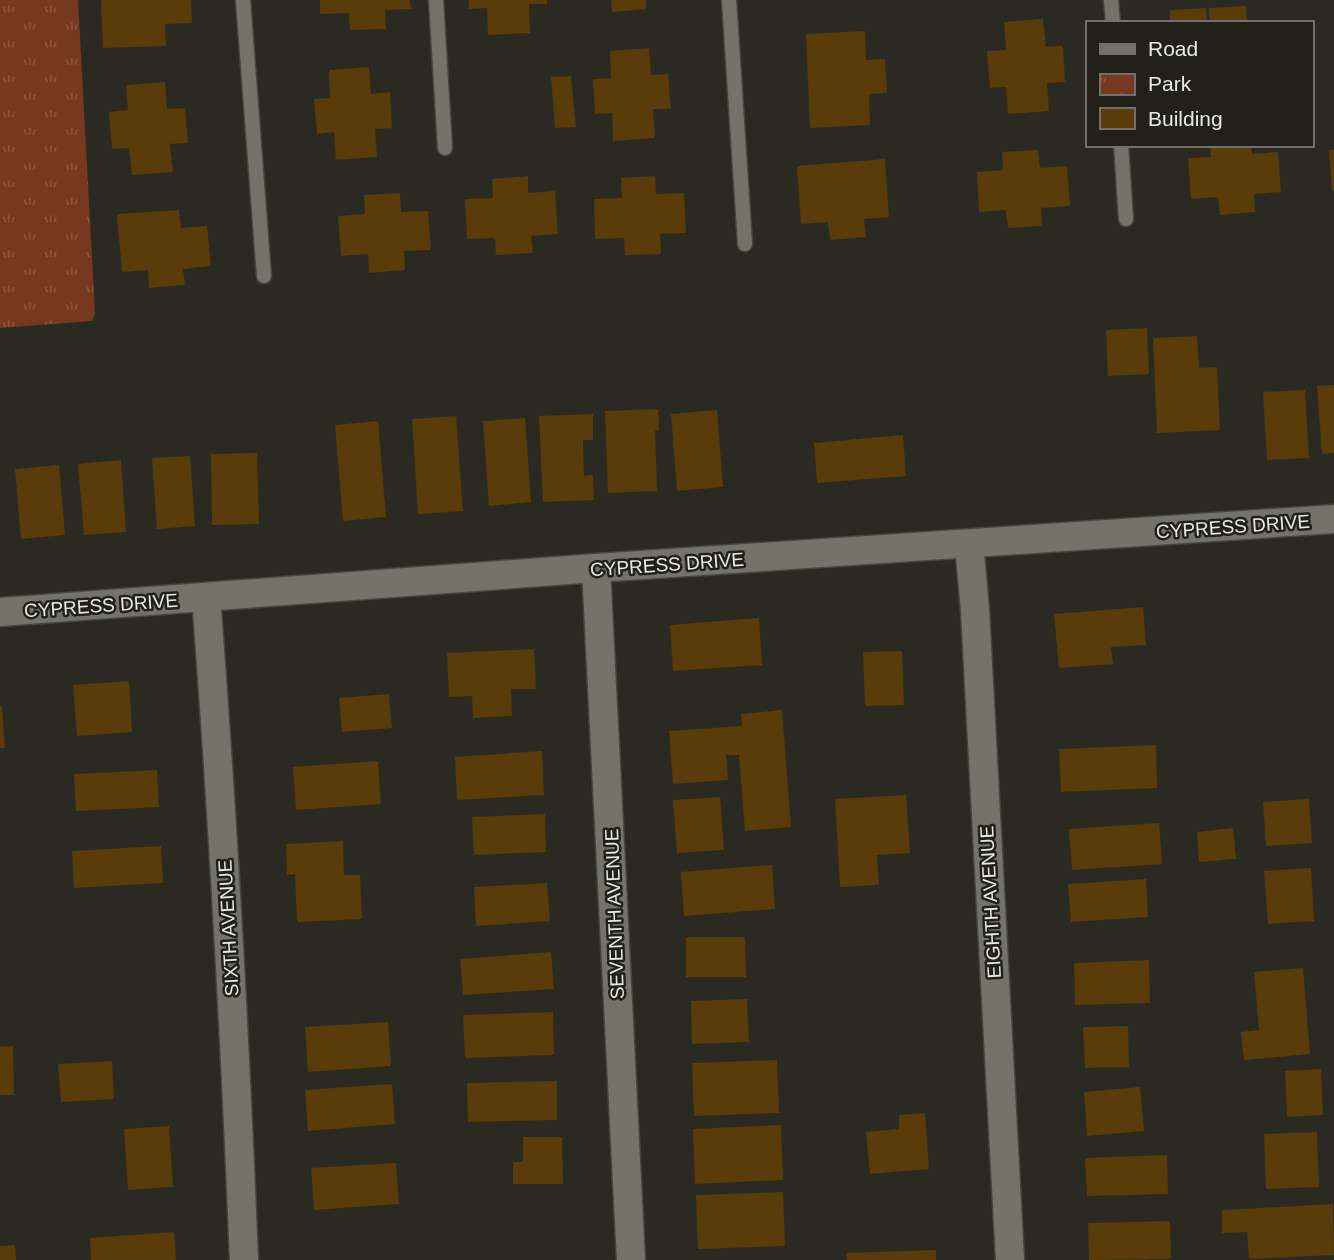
<svg xmlns="http://www.w3.org/2000/svg" width="1334" height="1260" viewBox="0 0 1334 1260" font-family="Arial,sans-serif">
  <style>
    .park { fill: url(#park-tufts) }
    .building { fill: #5a3b0a }
    .lines { fill: none; stroke-linecap: round; stroke-linejoin: round }
    .service-casing { stroke: #464640; stroke-width: 17 }
    .minor-casing { stroke: #464640; stroke-width: 31 }
    .service { stroke: #74736a; stroke-width: 14 }
    .minor { stroke: #74736a; stroke-width: 28 }
    .labels { text-anchor: middle; stroke-width: 5; stroke-linejoin: round; paint-order: stroke }
    .street-label { font-size: 19px; fill: #e9e9e4; stroke: #212019 }
  </style>
  <defs>
    <pattern id="park-tufts" width="24" height="20" patternUnits="userSpaceOnUse" patternTransform="scale(1.75)"><rect width="24" height="20" fill="#76381f"/><path d="M3 7l-1-3M5 7V3M7 7l1-3M15 17l-1-3M17 17v-4M19 17l1-3" fill="none" stroke="#8a553f"/></pattern>
  </defs>
  <rect width="100%" height="100%" fill="#2a2a22"/>
  <path class="park" d="M 0,0 L 78,0 L 95,314 L 92,321 L 0,328 Z"/>
  <path class="building" d="M 101,0 L 191,0 L 192,23 L 165,24 L 166,46 L 103,48 Z
    M 320,0 L 410,0 L 411,9 L 385,10 L 386,29 L 350,30 L 349,13 L 320,14 Z
    M 469,0 L 547,0 L 547,4 L 529,4 L 530,33 L 488,35 L 487,8 L 469,9 Z
    M 611,0 L 646,0 L 646,9 L 612,12 Z
    M 1246,6 L 1247,23 L 1210,23 L 1209,8 Z
    M 1206,8 L 1207,23 L 1170,23 L 1170,10 Z
    M 1043,19 L 1046,47 L 1063,46 L 1065,82 L 1047,83 L 1049,111 L 1008,114 L 1006,87 L 990,88 L 987,51 L 1006,50 L 1004,22 Z
    M 865,31 L 866,60 L 885,59 L 887,93 L 869,94 L 870,125 L 810,128 L 806,34 Z
    M 649,48 L 651,75 L 668,74 L 671,109 L 653,109 L 655,138 L 613,141 L 612,113 L 595,114 L 593,79 L 611,78 L 610,51 Z
    M 369,67 L 371,94 L 390,92 L 392,128 L 375,129 L 377,157 L 336,160 L 334,132 L 317,134 L 314,99 L 330,98 L 329,70 Z
    M 571,76 L 576,127 L 555,128 L 551,77 Z
    M 165,82 L 167,109 L 185,108 L 188,143 L 170,144 L 173,172 L 132,175 L 129,148 L 112,149 L 109,112 L 128,110 L 126,85 Z
    M 1210,145 L 1251,145 L 1252,154 L 1278,152 L 1281,192 L 1254,194 L 1255,212 L 1220,215 L 1218,197 L 1191,199 L 1188,158 L 1211,157 Z
    M 1038,150 L 1040,168 L 1067,166 L 1070,206 L 1041,208 L 1042,226 L 1008,228 L 1006,210 L 979,212 L 977,172 L 1003,170 L 1002,152 Z
    M 1329,150 L 1334,150 L 1334,190 L 1332,190 Z
    M 885,159 L 889,217 L 864,219 L 866,237 L 830,240 L 828,222 L 801,224 L 797,166 Z
    M 528,176 L 528,193 L 555,191 L 558,234 L 531,236 L 533,253 L 496,255 L 495,238 L 467,239 L 465,199 L 493,198 L 492,179 Z
    M 655,176 L 656,194 L 684,193 L 686,233 L 660,234 L 661,254 L 625,255 L 624,238 L 595,239 L 594,199 L 622,198 L 621,178 Z
    M 400,193 L 401,212 L 428,211 L 431,250 L 404,251 L 405,270 L 369,273 L 368,254 L 341,256 L 338,216 L 365,214 L 364,195 Z
    M 179,210 L 181,228 L 207,226 L 211,266 L 183,269 L 185,285 L 149,288 L 148,270 L 122,272 L 117,214 Z
    M 1147,328 L 1149,374 L 1108,376 L 1106,330 Z
    M 1197,336 L 1199,368 L 1217,367 L 1220,430 L 1157,433 L 1153,338 Z
    M 1334,385 L 1334,453 L 1322,454 L 1317,386 Z
    M 1305,390 L 1309,458 L 1267,460 L 1263,392 Z
    M 658,409 L 659,430 L 655,431 L 657,491 L 608,493 L 605,411 Z
    M 717,410 L 723,487 L 677,491 L 671,414 Z
    M 593,414 L 593,440 L 583,440 L 584,476 L 593,475 L 594,500 L 543,502 L 539,416 Z
    M 456,416 L 463,511 L 418,514 L 412,419 Z
    M 525,418 L 531,502 L 489,506 L 483,421 Z
    M 378,421 L 386,517 L 343,521 L 335,425 Z
    M 903,435 L 906,476 L 817,483 L 814,443 Z
    M 257,453 L 259,524 L 212,525 L 211,454 Z
    M 190,456 L 195,526 L 157,529 L 152,458 Z
    M 121,460 L 126,532 L 84,535 L 78,464 Z
    M 59,465 L 65,535 L 21,539 L 15,469 Z
    M 1143,607 L 1146,645 L 1111,647 L 1113,664 L 1059,668 L 1054,614 Z
    M 759,618 L 762,665 L 673,671 L 670,625 Z
    M 534,649 L 536,689 L 511,689 L 512,716 L 473,718 L 472,696 L 449,697 L 447,653 Z
    M 902,651 L 904,705 L 865,706 L 863,652 Z
    M 129,681 L 132,732 L 77,736 L 73,685 Z
    M 389,694 L 392,728 L 342,732 L 339,698 Z
    M 2,706 L 5,748 L 0,748 L 0,707 Z
    M 782,710 L 791,827 L 745,831 L 739,755 L 726,755 L 728,780 L 673,784 L 669,731 L 742,726 L 741,714 Z
    M 1156,745 L 1157,788 L 1061,792 L 1059,749 Z
    M 542,751 L 544,795 L 457,800 L 455,757 Z
    M 378,761 L 381,804 L 296,810 L 293,767 Z
    M 157,770 L 159,807 L 76,811 L 74,774 Z
    M 906,795 L 910,853 L 877,855 L 879,885 L 840,887 L 835,799 Z
    M 720,797 L 724,850 L 677,853 L 673,800 Z
    M 1309,799 L 1312,843 L 1266,846 L 1263,802 Z
    M 545,814 L 546,852 L 474,855 L 472,817 Z
    M 1159,823 L 1162,864 L 1072,870 L 1069,829 Z
    M 1233,828 L 1236,859 L 1199,862 L 1197,832 Z
    M 343,841 L 344,875 L 360,875 L 362,919 L 297,922 L 295,874 L 287,875 L 286,844 Z
    M 161,846 L 163,883 L 74,888 L 72,851 Z
    M 772,865 L 775,909 L 684,916 L 681,872 Z
    M 1311,868 L 1314,921 L 1268,924 L 1264,871 Z
    M 1146,879 L 1148,917 L 1071,922 L 1068,884 Z
    M 547,883 L 550,921 L 476,926 L 474,887 Z
    M 686,937 L 745,937 L 746,977 L 686,977 Z
    M 551,952 L 554,989 L 463,995 L 460,959 Z
    M 1149,960 L 1150,1003 L 1075,1005 L 1074,963 Z
    M 1303,968 L 1310,1054 L 1244,1060 L 1241,1032 L 1259,1030 L 1254,972 Z
    M 747,999 L 749,1042 L 692,1044 L 691,1001 Z
    M 553,1012 L 554,1055 L 465,1058 L 463,1015 Z
    M 388,1022 L 391,1066 L 308,1072 L 305,1027 Z
    M 1128,1026 L 1129,1067 L 1085,1068 L 1083,1027 Z
    M 13,1046 L 14,1095 L 0,1095 L 0,1047 Z
    M 777,1060 L 779,1113 L 694,1116 L 692,1063 Z
    M 112,1061 L 114,1099 L 61,1102 L 58,1064 Z
    M 1321,1069 L 1323,1115 L 1287,1117 L 1285,1071 Z
    M 557,1081 L 557,1120 L 468,1122 L 467,1083 Z
    M 392,1084 L 395,1124 L 308,1131 L 305,1090 Z
    M 1140,1087 L 1144,1131 L 1087,1136 L 1084,1092 Z
    M 925,1113 L 929,1169 L 870,1174 L 866,1132 L 899,1129 L 899,1115 Z
    M 781,1125 L 783,1180 L 695,1184 L 693,1129 Z
    M 169,1126 L 173,1187 L 128,1190 L 124,1129 Z
    M 1317,1132 L 1319,1187 L 1266,1189 L 1264,1134 Z
    M 523,1137 L 562,1137 L 563,1184 L 513,1184 L 513,1162 L 523,1162 Z
    M 1167,1155 L 1168,1194 L 1087,1196 L 1085,1158 Z
    M 396,1163 L 399,1204 L 314,1210 L 311,1168 Z
    M 783,1192 L 785,1246 L 698,1249 L 696,1195 Z
    M 1333,1204 L 1334,1255 L 1249,1259 L 1247,1232 L 1222,1233 L 1222,1210 Z
    M 1170,1221 L 1171,1259 L 1089,1260 L 1088,1223 Z
    M 174,1232 L 176,1260 L 91,1260 L 90,1238 Z
    M 15,1245 L 16,1260 L 0,1260 L 0,1246 Z
    M 936,1250 L 936,1260 L 847,1260 L 846,1253 Z"/>
  <g class="lines">
    <defs>
      <path id="service" d="M 243,0 L 264,276
        M 436,0 L 445,148
        M 729,0 L 745,244
        M 1111,0 L 1113,23
        M 1121,145 L 1126,219"/>
      <path id="minor" d="M 969,544 L 975,610 L 1010,1260
        M 596,568 L 631,1260
        M 206,597 C 223,818 235,1039 244,1260
        M 0,612 L 596,568 L 1334,519"/>
    </defs>
    <use href="#service" class="service-casing"/>
    <use href="#minor" class="minor-casing"/>
    <use href="#service" class="service"/>
    <use href="#minor" class="minor"/>
  </g>
  <g class="labels">
    <g class="street-label">
      <text transform="translate(1233 526) rotate(-4)" y="7">CYPRESS DRIVE</text>
      <text transform="translate(667 564) rotate(-4)" y="7">CYPRESS DRIVE</text>
      <text transform="translate(101 605) rotate(-4)" y="7">CYPRESS DRIVE</text>
      <text transform="translate(990 902) rotate(-93)" y="7">EIGHTH AVENUE</text>
      <text transform="translate(614 914) rotate(-92)" y="7">SEVENTH AVENUE</text>
      <text transform="translate(228 928) rotate(-93)" y="7">SIXTH AVENUE</text>
    </g>
  </g>
  <rect x="1086" y="21" width="228" height="126" fill="#212019" stroke="#71706a" stroke-width="2"/>
  <rect x="1100" y="44" width="35" height="10" fill="#74736a" stroke="#71706a" stroke-width="2"/>
  <text x="1148" y="56" font-size="21" fill="#e9e9e4">Road</text>
  <rect x="1100" y="74" width="35" height="21" fill="url(#park-tufts)" stroke="#71706a" stroke-width="2"/>
  <text x="1148" y="91" font-size="21" fill="#e9e9e4">Park</text>
  <rect x="1100" y="108" width="35" height="21" fill="#5a3b0a" stroke="#71706a" stroke-width="2"/>
  <text x="1148" y="126" font-size="21" fill="#e9e9e4">Building</text>
</svg>
